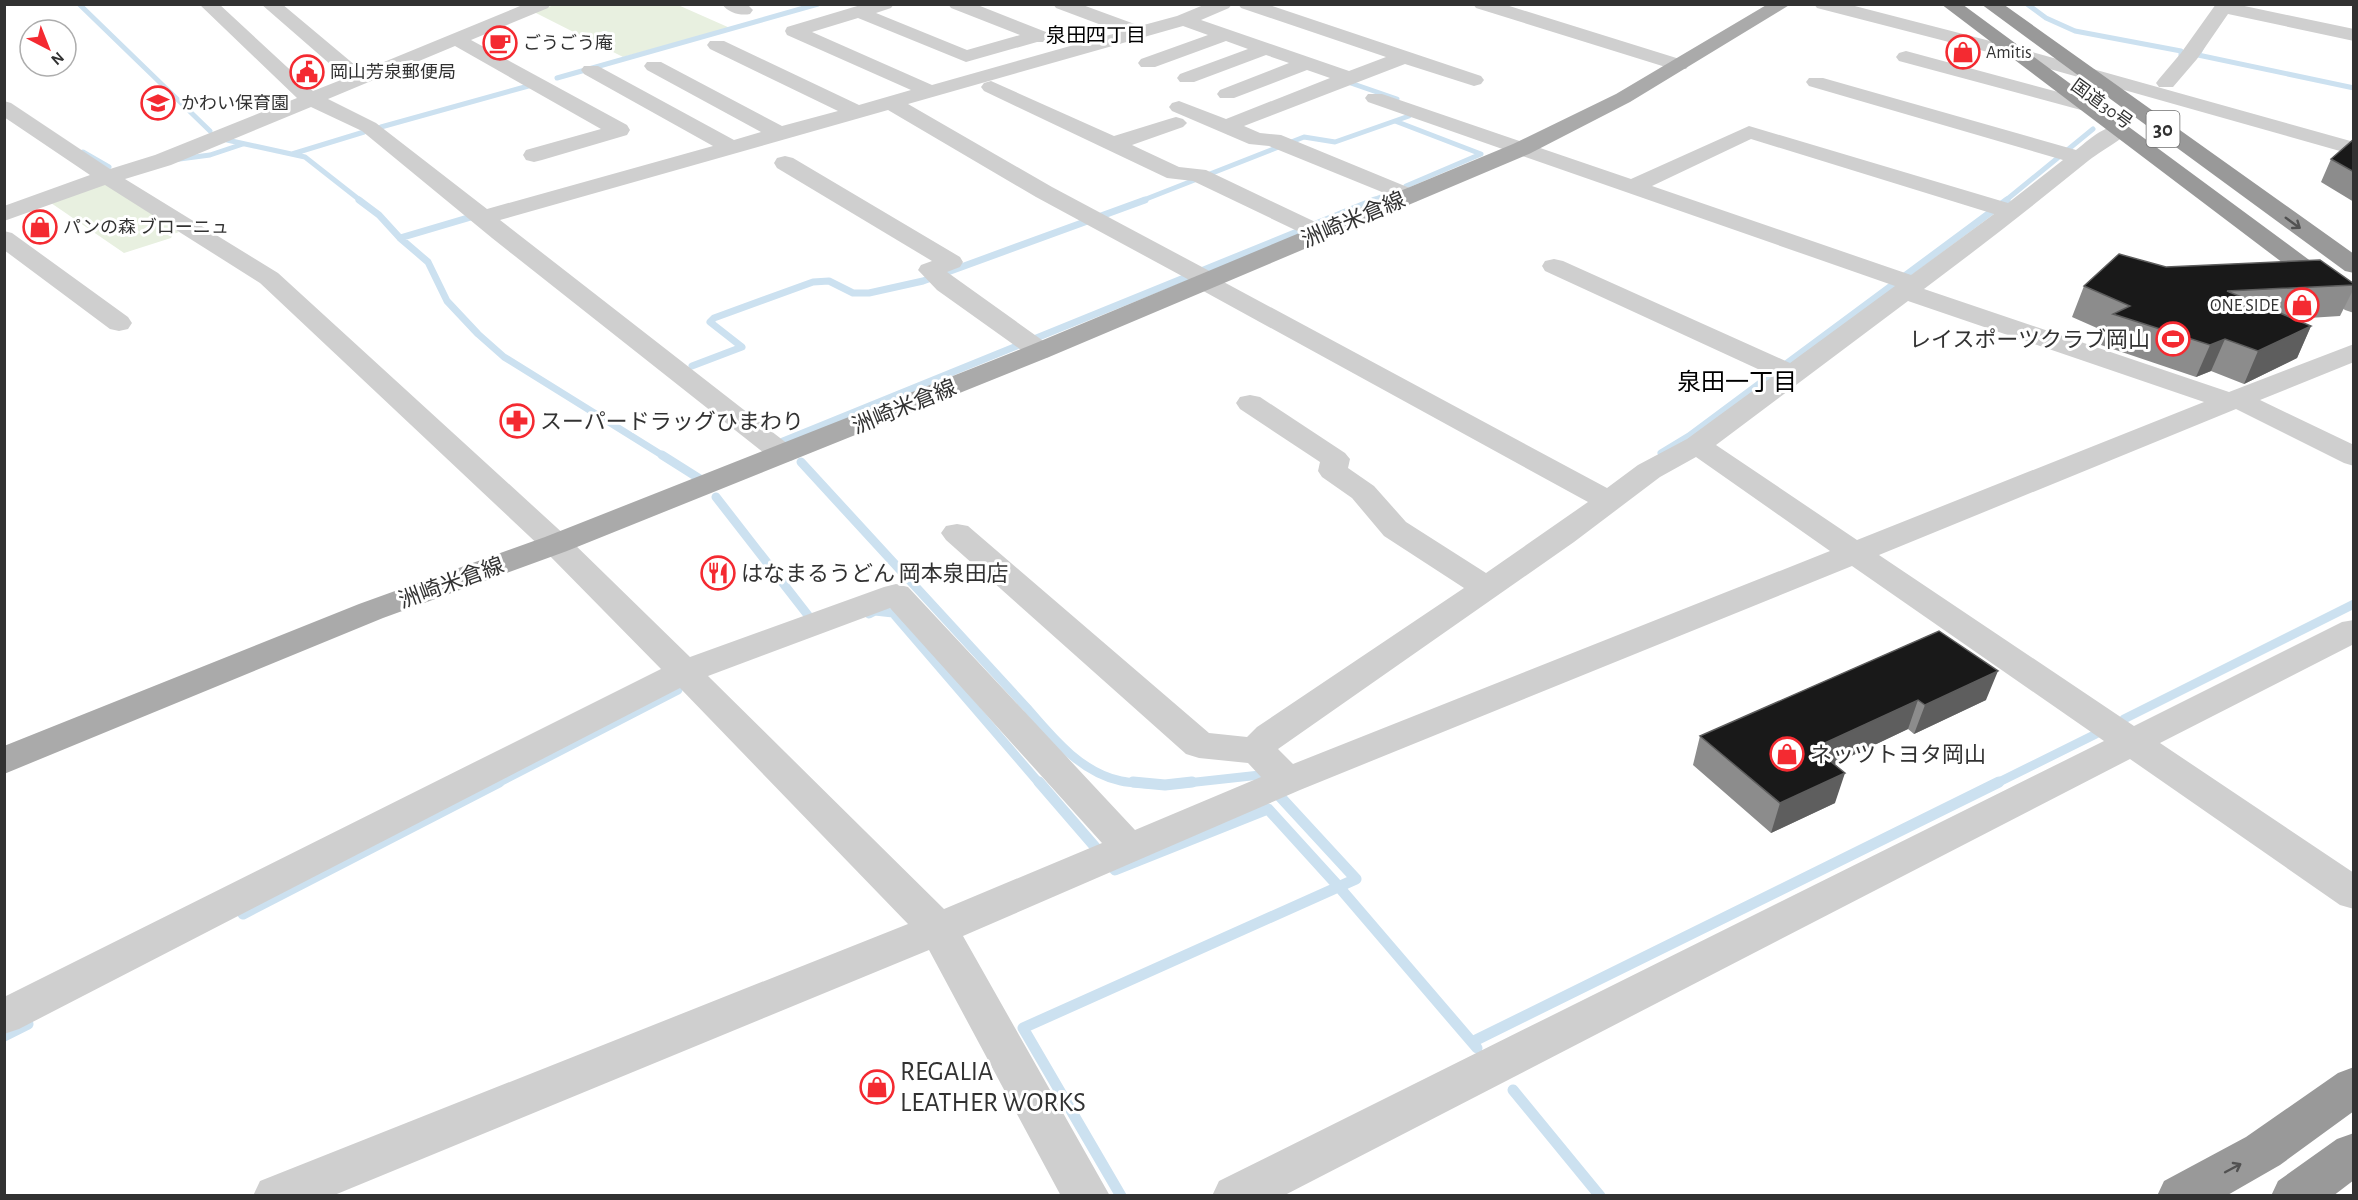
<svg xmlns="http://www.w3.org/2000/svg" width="2358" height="1200" viewBox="0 0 2358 1200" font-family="'Alegreya Sans','Noto Sans JP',sans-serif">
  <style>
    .green { fill: #e8f0e0 }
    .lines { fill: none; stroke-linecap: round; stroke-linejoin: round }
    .stream-far3 { stroke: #cce1f0; stroke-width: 5 }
    .stream-far2 { stroke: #cce1f0; stroke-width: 7 }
    .stream-far1 { stroke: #cce1f0; stroke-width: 9 }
    .stream { stroke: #cce1f0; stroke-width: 11 }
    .minor { fill: #cfcfcf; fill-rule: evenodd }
    .major { fill: #aaa; fill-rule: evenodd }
    .highway { fill: #999; fill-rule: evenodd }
    .wall { fill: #8c8c8c }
    .shaded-wall { fill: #5e5e5e }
    .building { fill: #191919; stroke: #5e5e5e; stroke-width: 1.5 }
    .oneway { stroke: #515151 }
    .labels { text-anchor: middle; stroke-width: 6; stroke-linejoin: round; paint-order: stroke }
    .far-poi-label { font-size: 18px; fill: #323232; stroke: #fff; text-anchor: start }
    .far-street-label { font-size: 18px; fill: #323232; stroke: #fff }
    .far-neighbourhood-label { font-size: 20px; fill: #000; stroke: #fff }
    .shield { fill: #fff; stroke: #707070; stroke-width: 1.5 }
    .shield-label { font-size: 21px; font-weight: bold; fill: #323232 }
    .street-label { font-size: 22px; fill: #323232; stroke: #fff }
    .poi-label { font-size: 22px; fill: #323232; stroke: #fff; text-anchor: start }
    .neighbourhood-label { font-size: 24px; fill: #000; stroke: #fff }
    .near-poi-label { font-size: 27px; fill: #323232; stroke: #fff; text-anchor: start }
  </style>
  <rect width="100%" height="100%" fill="#fff"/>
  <path class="green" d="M 554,5 L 678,5 L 730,28 L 623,57 L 534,12 Z
    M 106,182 L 179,232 L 173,234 L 171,238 L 124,253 L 51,203 Z"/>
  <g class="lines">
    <path class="stream-far3" d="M 79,4 L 210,131
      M 2027,4 L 2046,18 L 2075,31 L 2181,51 L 2181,58 L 2177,63
      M 2202,47 L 2198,55 L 2354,88
      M 557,78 L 818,4
      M 1342,80 L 1397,99
      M 1395,121 L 1481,154 L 1406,186
      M 381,127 L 532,85
      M 227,140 L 305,157 L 361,201
      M 83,152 L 109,167
      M 292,154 L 364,132
      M 172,160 L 210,155 L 243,144
      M 1141,201 L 1304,137 L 1335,142 L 1409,116
      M 1371,201 L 1388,194
      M 2005,201 L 2093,129"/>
    <path class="stream-far2" d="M 359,200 L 379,215 L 400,238 L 428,262 L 447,301 L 478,334 L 504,357 L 665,457
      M 1316,224 L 1375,200
      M 400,238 L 471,217
      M 692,366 L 742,347 L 710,322 L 714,318 L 813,282 L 829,281 L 853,293 L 869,293 L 923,281 L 1145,200
      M 784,443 L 783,441 L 1302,230
      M 1661,453 L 1689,436 L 2007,200"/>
    <path class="stream-far1" d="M 662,455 L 700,479
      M 801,462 L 1027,708 C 1052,737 1081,773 1121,781 C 1130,783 1140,783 1149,784
      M 716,497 L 814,623
      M 869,614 L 875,611 L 893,613 L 1040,784
      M 2124,719 L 2354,604
      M 496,784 L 678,690
      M 1178,784 L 1260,775
      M 1995,784 L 2096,734"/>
    <path class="stream" d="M 1039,782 L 1115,870 L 1268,809 L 1339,887 L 1477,1048
      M 1133,782 L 1165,785 L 1192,782
      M 243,914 L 499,782
      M 4,1036 L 28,1024
      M 1472,1042 L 1999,782
      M 1513,1090 L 1600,1196
      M 1121,1196 L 1023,1028 L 1356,879 L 1273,789"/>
    <path class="minor" d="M 199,4 L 219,4 L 313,91 L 346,78 L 261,4 L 282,4 L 362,71 L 525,4 L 551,4 L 548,8 L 471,40 L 627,125 L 630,130 L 627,135 L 542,160 L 534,162 L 526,160 L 523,155 L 526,150 L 601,129 L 455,46 L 328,99 L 376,123 L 487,209 L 713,146 L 584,74 L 581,70 L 584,66 L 598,66 L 734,140 L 761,132 L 647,70 L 644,66 L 647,62 L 661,62 L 782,126 L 838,111 L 710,49 L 707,45 L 710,41 L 724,41 L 859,105 L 911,90 L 787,35 L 785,31 L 787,27 L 864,4 L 894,4 L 891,8 L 876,13 L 967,50 L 1020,35 L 951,8 L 948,4 L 975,4 L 1046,32 L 1052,38 L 1050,42 L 1037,42 L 966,62 L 858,18 L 812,32 L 932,85 L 1120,32 L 1056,8 L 1053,4 L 1080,4 L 1140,26 L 1177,16 L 1206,4 L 1232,4 L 1229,8 L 1201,20 L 1349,71 L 1386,57 L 1241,8 L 1238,4 L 1266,4 L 1481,76 L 1484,80 L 1481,84 L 1474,86 L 1405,64 L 1244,126 L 1260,133 L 1281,135 L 1417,191 L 1420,196 L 1417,201 L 1409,203 L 1269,146 L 1249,144 L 1172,111 L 1169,107 L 1172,103 L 1179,101 L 1226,119 L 1330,78 L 1307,70 L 1234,98 L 1220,98 L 1217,94 L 1220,90 L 1289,63 L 1266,55 L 1194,82 L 1180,82 L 1177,78 L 1180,74 L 1248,49 L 1226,41 L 1155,67 L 1141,67 L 1138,63 L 1141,59 L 1208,35 L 1183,26 L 908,104 L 1052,187 L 1217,275 L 1220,280 L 1607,488 L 1638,465 L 1687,439 L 1773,376 L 1545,271 L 1542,266 L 1545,261 L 1554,259 L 1563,261 L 1790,363 L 1895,286 L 1368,102 L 1365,98 L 1368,94 L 1382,94 L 1631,179 L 1749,126 L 2008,203 L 2063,160 L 1809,86 L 1806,82 L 1809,78 L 1823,78 L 2076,150 C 2090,139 2107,122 2126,126 L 2129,131 C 2123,139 2098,153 2088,161 C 2034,205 1979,248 1924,289 L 2229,392 L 2354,344 L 2354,362 L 2260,400 L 2354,445 L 2354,466 L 2344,463 L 2236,409 L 1879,555 L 2134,726 L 2342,622 L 2354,620 L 2354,644 L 2160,743 L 2354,873 L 2354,909 L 2340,905 L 2130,759 L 1283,1196 L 1212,1196 L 1219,1181 L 2104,741 L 1852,566 L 1300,790 L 963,936 L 1110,1196 L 1061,1196 L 929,950 L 332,1196 L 253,1196 L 260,1181 L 908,924 L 680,688 L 19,1029 L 4,1034 L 4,997 L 661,669 L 545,551 L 260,283 L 105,185 L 4,221 L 4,206 L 90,175 L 4,117 L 4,101 L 11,103 L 110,169 L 155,155 L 297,98 ZM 311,107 L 362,131 L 492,238 L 773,460 L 783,463 L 793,460 L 798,454 L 793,448 L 500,220 L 888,110 L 1036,197 L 1193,282 L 1196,287 L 1588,502 L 1486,573 L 1406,522 L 1374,486 L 1348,468 L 1350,459 L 1345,453 L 1260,397 L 1250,395 L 1240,397 L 1236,403 L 1240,409 L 1320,462 L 1318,471 L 1322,477 L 1352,498 L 1384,536 L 1464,588 L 1257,727 L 1247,737 L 1209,733 L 968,526 L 957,524 L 946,526 L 941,533 L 946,540 L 1186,754 L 1199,758 L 1248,763 L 1261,777 L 1135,830 L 908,587 L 896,584 L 884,587 L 690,657 L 567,537 L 278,273 L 125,179 L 171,165 ZM 1751,139 L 1994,214 L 1911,275 L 1652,186 ZM 1908,301 L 2204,402 L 1857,540 L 1716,445 ZM 1696,457 L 1830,551 L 1293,764 L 1278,749 L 1574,542 L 1660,477 ZM 890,608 L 1102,843 L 944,909 L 708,676 Z
      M 722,4 L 747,4 L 753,10 L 750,14 C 741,16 728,13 722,4 Z
      M 1473,4 L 1503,4 L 1686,61 L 1689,65 L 1686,69 L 1672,69 L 1476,8 Z
      M 1814,4 L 1847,4 L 2025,50 L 2354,142 L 2354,155 L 2011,58 L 1817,8 Z
      M 2216,4 L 2235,4 L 2354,29 L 2354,41 L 2228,14 L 2197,59 L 2173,87 L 2159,87 L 2156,83 L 2159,79 L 2181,53 Z
      M 1906,51 L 2088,100 L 2091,104 L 2088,108 L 2081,110 L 1899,61 L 1896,57 L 1899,53 Z
      M 991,81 L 1114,136 L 1169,119 L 1176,117 L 1183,119 L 1187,123 L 1183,127 L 1132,145 L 1179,167 L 1206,170 L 1328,228 L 1332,233 L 1328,238 L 1320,240 L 1312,238 L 1193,181 L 1167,178 L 984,91 L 981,87 L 984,83 Z
      M 785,156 L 793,158 L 960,257 L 963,262 L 960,267 L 947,272 L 1049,345 L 1053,351 L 1049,357 L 1040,359 L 1031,357 L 937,290 L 918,270 L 921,265 L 932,261 L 777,168 L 774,163 L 777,158 Z
      M 4,231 L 12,233 L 128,317 L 132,323 L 128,329 L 119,331 L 110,329 L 4,250 Z"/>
    <path class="major" d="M 1768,4 L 1791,4 L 1630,102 L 1529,154 L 1049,357 L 567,551 L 383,618 L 4,774 L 4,746 L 359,604 L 545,537 L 1031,345 L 1513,144 L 1616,94 Z"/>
    <path class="highway" d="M 1941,4 L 1962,4 L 2354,293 L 2354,313 L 2345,310 Z
      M 1981,4 L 2003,4 L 2354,254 L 2354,273 L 2345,271 Z
      M 2354,1067 L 2354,1111 L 2280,1165 L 2226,1196 L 2157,1196 L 2164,1181 L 2246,1137 L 2338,1073 Z
      M 2354,1133 L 2354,1180 L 2333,1196 L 2271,1196 L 2278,1181 L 2337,1139 Z"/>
  </g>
  <path class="wall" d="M 2354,139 L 2354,202 L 2321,182 L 2331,159 Z
    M 2166,267 L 2354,284 L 2354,288 L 2340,316 L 2293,319 L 2311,326 L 2297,358 L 2244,384 L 2211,371 L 2196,377 L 2101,345 L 2106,332 L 2072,317 L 2084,286 Z
    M 1939,631 L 1986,700 L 1914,734 L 1908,729 L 1834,764 L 1835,803 L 1771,833 L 1693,765 L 1700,736 Z"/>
  <path class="shaded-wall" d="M 2311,326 L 2297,358 L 2244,384 L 2258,351 Z
    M 2225,339 L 2211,371 L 2196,377 L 2210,345 Z
    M 1998,671 L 1986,700 L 1914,734 L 1925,705 Z
    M 1918,700 L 1908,729 L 1805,778 L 1814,748 Z
    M 1845,773 L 1835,803 L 1771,833 L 1780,803 Z"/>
  <path class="building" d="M 2354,139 L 2354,172 L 2331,159 Z
    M 2119,254 L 2166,267 L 2320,260 L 2354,284 L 2354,285 L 2227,291 L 2311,326 L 2258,351 L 2225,339 L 2210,345 L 2113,314 L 2130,306 L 2084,286 Z
    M 1939,631 L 1998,671 L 1925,705 L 1918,700 L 1814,748 L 1845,773 L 1780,803 L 1700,736 Z"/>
  <defs><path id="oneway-shaft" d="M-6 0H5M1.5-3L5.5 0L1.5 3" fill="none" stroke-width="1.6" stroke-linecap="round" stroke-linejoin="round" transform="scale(1.5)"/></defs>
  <g class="oneway">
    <use href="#oneway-shaft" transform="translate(2293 223) rotate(36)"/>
    <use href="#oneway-shaft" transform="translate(2233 1168) rotate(-28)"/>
  </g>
  <defs>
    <symbol id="cafe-ring" viewBox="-11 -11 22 22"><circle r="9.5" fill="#fff" stroke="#f42a31" stroke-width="1.5"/><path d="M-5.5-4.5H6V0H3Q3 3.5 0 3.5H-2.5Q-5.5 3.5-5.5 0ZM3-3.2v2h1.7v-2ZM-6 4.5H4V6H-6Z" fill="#f42a31"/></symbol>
    <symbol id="shop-ring" viewBox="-11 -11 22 22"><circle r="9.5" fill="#fff" stroke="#f42a31" stroke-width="1.5"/><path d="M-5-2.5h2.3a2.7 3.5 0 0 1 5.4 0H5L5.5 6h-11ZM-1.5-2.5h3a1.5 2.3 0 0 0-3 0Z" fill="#f42a31"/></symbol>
    <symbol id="civic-ring" viewBox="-11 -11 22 22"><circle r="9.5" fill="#fff" stroke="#f42a31" stroke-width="1.5"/><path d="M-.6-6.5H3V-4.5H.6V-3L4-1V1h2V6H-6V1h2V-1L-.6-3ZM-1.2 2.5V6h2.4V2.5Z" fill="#f42a31"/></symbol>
    <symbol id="school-ring" viewBox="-11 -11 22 22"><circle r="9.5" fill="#fff" stroke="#f42a31" stroke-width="1.5"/><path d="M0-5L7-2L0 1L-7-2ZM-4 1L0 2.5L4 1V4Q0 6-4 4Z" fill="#f42a31"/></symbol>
    <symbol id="stadium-ring" viewBox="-11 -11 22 22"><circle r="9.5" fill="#fff" stroke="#f42a31" stroke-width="1.5"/><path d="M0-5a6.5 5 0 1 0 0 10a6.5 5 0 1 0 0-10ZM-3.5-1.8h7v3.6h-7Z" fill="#f42a31"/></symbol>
    <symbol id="pharmacy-ring" viewBox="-11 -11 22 22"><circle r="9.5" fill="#fff" stroke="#f42a31" stroke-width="1.5"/><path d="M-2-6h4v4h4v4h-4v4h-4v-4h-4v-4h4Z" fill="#f42a31"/></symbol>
    <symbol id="restaurant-ring" viewBox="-11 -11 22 22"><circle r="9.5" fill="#fff" stroke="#f42a31" stroke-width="1.5"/><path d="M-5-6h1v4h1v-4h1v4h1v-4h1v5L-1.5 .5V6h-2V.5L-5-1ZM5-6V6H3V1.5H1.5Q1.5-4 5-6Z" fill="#f42a31"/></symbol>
  </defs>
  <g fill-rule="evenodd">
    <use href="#cafe-ring" x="481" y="24" width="38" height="38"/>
    <use href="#shop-ring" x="1944" y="33" width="38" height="38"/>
    <use href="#civic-ring" x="288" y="53" width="38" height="38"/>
    <use href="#school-ring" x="139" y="84" width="38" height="38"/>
    <use href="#shop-ring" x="21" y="208" width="38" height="38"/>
    <use href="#shop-ring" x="2283" y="286" width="38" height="38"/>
    <use href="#stadium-ring" x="2154" y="320" width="38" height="38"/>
    <use href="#pharmacy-ring" x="498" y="402" width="38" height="38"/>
    <use href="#restaurant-ring" x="699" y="554" width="38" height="38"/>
    <use href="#shop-ring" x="1768" y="735" width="38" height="38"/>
    <use href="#shop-ring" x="858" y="1068" width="38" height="38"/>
  </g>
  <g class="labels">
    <g class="far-poi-label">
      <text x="523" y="49">ごうごう庵</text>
      <text x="1986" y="58">Amitis</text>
      <text x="330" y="78">岡山芳泉郵便局</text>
      <text x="181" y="109">かわい保育園</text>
      <text x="63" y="233">パンの森 ブローニュ</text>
      <text x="2279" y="311" text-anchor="end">ONE SIDE</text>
    </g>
    <g class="far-street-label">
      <text transform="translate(2102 104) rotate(36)" y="6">国道30号</text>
    </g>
    <g class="far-neighbourhood-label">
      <text x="1096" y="42">泉田四丁目</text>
    </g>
    <rect class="shield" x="2146.5" y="111" width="33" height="36" rx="4.5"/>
    <g class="shield-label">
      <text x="2163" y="136">30</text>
    </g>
    <g class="street-label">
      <text transform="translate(1353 219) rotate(-23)" y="8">洲崎米倉線</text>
      <text transform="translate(904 406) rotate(-22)" y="8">洲崎米倉線</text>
      <text transform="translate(451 582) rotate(-20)" y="8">洲崎米倉線</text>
    </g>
    <g class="poi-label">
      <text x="2150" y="347" text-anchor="end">レイスポーツクラブ岡山</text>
      <text x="540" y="429">スーパードラッグひまわり</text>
      <text x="741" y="581">はなまるうどん 岡本泉田店</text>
      <text x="1810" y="762">ネッツトヨタ岡山</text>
    </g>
    <g class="neighbourhood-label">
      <text x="1737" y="390">泉田一丁目</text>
    </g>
    <g class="near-poi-label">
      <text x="900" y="1080">REGALIA<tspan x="900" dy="31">LEATHER WORKS</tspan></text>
    </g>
  </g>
  <rect width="2358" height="1200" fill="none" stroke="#323232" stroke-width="12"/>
  <g transform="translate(48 48) rotate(138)"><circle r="28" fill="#ffffff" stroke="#adadad" stroke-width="1.5"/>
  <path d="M0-4.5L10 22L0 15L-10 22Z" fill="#f42a31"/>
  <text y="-9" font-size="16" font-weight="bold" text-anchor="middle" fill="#323232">N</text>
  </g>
</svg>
